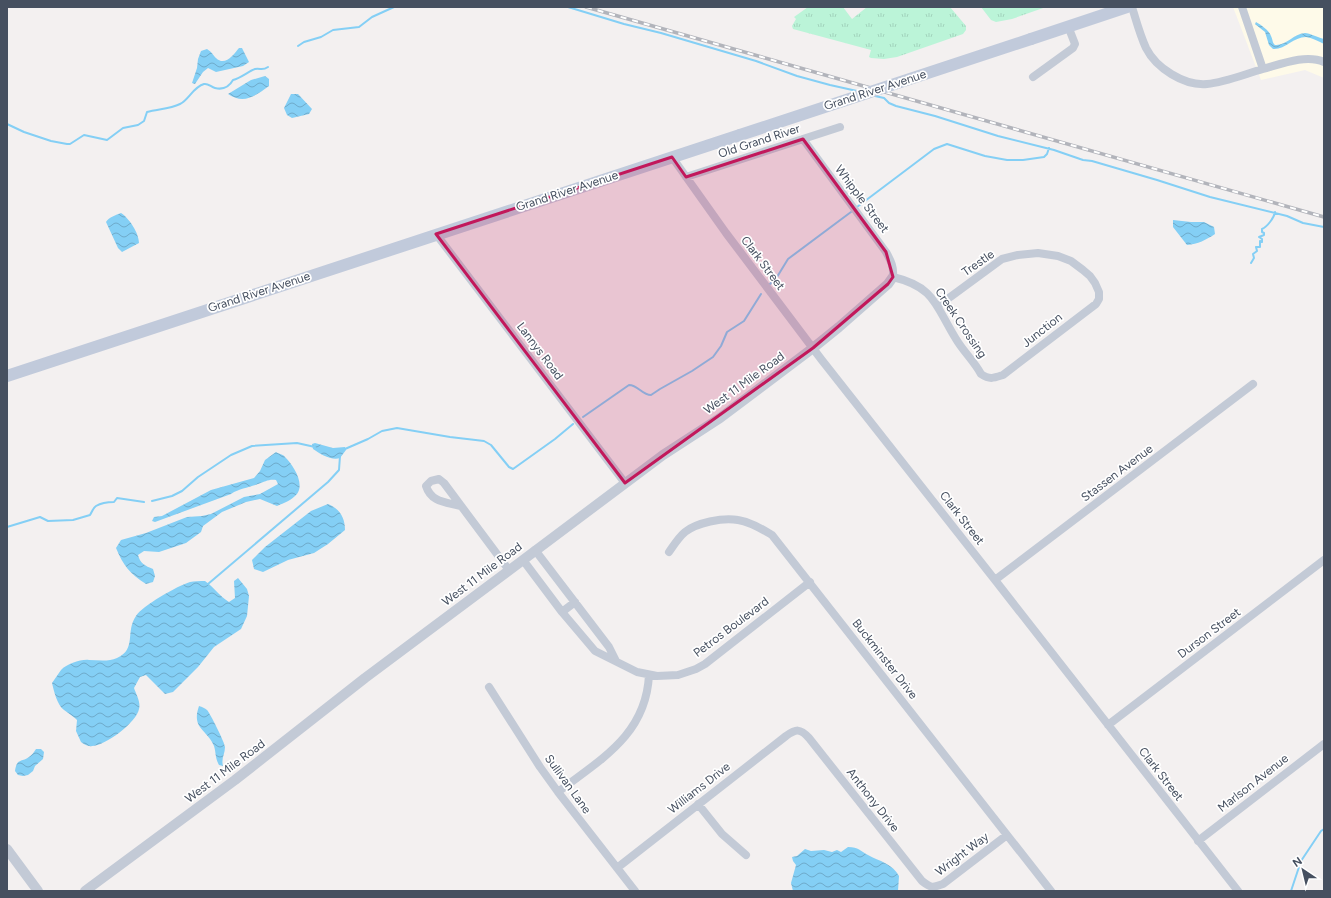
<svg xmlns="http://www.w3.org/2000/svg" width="1331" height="898" viewBox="0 0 1331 898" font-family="Figtree,sans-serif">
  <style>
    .commercial { fill: #fefae9 }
    .grass { fill: url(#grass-tufts) }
    .water { fill: url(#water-waves) }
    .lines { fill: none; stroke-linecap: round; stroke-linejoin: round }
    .stream { stroke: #84cff5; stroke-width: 2 }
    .minor { stroke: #c3cad6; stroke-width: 8 }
    .tertiary { stroke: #c3cad6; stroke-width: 10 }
    .secondary { stroke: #c1cadb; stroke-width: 12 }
    .rail-casing { stroke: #b2b4bb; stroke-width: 3.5 }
    .rail { stroke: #fff; stroke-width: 2; stroke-dasharray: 6; stroke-linecap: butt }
    .secondary-bridge { stroke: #c1cadb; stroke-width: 12 }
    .marked { fill: #c2185b; fill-opacity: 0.2; stroke: #c2185b; stroke-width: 3; stroke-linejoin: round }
    .labels { text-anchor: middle; stroke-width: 3.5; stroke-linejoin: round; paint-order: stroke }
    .street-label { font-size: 12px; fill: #465060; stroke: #fff }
  </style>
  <defs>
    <pattern id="grass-tufts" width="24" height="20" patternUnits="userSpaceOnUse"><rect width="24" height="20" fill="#bbf4d8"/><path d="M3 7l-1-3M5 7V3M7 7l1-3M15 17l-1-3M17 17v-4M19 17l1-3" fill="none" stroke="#a2d3bc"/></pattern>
    <pattern id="water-waves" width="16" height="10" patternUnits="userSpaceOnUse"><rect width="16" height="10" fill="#84cff5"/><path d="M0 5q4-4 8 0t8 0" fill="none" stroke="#6eaaca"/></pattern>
  </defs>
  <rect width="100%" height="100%" fill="#f3f0f0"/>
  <path class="commercial" d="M 1233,7 L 1324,7 L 1324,78 L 1305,70 L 1261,80 Z"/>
  <path class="grass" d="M 808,7 L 843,7 L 852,19 L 867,7 L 950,7 L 966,26 L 966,30 L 963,34 L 897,57 L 884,59 L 871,58 L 869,57 L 871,50 L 793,29 L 792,26 L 796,19 L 794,17 Z
    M 981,7 L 1046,7 L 1012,19 L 996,22 L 991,20 Z"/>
  <path class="water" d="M 1256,22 C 1261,25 1269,30 1271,36 C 1273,40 1272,42 1275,45 C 1286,46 1293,34 1305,33 C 1309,33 1320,38 1324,39 L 1324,44 C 1318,41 1312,38 1306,37 C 1293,37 1285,50 1273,49 L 1269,45 L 1265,32 L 1255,24 Z
    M 239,48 L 242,48 L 249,62 L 243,66 L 216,72 L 208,68 L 203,72 L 195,84 L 192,83 L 197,68 L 198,59 L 201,51 L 207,49 C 212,52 213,55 216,58 C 225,67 234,54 239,48 Z
    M 265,76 L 269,79 L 269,86 C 255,96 244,105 228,94 L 251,80 Z
    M 291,94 L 298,94 L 312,109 L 309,114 L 292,118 L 287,115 L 284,108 Z
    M 121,213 C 129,218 139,233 139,243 L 122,252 L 118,248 L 106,222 C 109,217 116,215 121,213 Z
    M 1173,220 L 1191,222 L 1204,222 L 1214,227 L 1215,234 C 1206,240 1198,244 1187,245 L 1173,227 Z
    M 315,443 L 333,448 L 345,447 L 346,450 L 340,458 C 332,461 320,454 313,449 L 312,444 Z
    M 276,452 C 279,454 283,454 285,457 C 293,465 305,483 297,494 C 292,500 284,503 277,506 L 260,499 L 246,502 L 222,512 L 203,526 L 201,532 L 186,543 L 159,552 L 144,551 L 138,555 C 140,563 145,566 153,569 L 155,576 L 153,582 L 146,584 C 130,574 123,565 116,548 L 121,540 L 146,533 L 187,517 L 202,516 L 211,514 L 244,497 L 260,494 L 278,484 L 276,480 C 268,479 265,482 258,484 C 248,488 240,488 231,494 L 155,522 L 152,521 L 154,517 L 162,516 L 211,490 L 254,478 L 260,471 L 265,460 Z
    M 328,504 C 340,509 345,518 345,530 L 328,544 L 314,553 L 288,560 L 263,572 L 254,569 L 252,560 L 265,547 L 311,511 Z
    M 238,578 L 247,589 L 249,596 L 247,616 L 241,629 L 214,647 L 198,667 L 173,692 L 165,694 L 146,675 L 140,677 L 134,688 C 136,694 141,702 139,709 C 137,722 105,746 92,746 C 88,747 84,744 81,742 L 76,731 L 77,720 C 72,715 69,714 64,710 C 57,705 54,691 52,683 C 55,679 58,674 61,670 C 67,664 81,659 89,660 C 98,660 108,662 117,658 C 137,649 125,632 136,616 C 142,606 177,586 190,582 C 194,581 200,581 205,581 C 214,587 219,596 229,602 L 235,598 L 234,581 Z
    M 199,706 C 202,707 205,708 207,710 C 210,713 225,743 225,747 C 225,754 221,758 223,766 L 219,765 C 215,758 216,752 214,746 C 207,729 191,729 199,706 Z
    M 36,749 L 41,749 L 44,752 L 43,759 L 35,766 L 33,771 L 28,775 L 23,776 L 18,775 L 15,771 C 17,758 20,763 29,757 C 32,755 34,752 36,749 Z
    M 848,847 C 859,847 860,851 868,855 C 879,861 893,864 899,876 L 898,891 L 793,891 L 791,883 L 796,865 L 793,861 L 792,857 L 797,856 L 805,849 L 811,851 L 824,850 L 832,852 L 837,850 L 841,852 Z"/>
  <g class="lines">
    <path class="stream" d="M 568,7 L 624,24 L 661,33 L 756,61 L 797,76 L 830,85 L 857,91
      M 298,46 L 304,42 L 321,37 L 333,30 L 359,27 L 372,17 L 394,7
      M 875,96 L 884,98 L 889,103 L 896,106 L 935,116 L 998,136 L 1054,150 L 1083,160 L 1092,161 L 1157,180 L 1210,197 L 1287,216 L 1303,223 L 1324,227
      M 7,124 L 24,132 L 51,141 L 67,144 L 70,144 L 84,135 L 107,140 L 123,128 L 138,125 L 144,121 L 147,112 C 158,109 170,109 180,104 C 189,100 193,87 204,84 C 208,83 211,87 215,88 C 223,90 229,87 233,80 C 241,78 249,71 255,69 C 261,68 262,71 268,67
      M 857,207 L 934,149 L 947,144 L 985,156 L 1007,160 L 1023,160 L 1044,157 L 1047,154 L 1049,148
      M 1251,263 L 1254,258 L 1253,254 L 1257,251 L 1256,247 L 1260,247 L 1260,241 L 1262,242 L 1262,239 L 1259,237 L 1264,235 L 1264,233 L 1262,232 L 1262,229 C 1267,227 1274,218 1275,212
      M 770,284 L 777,277 L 788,259 L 851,212
      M 583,417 L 629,385 C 638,385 642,395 651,395 L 660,389 L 692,371 L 713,357 L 721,346 L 727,332 L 744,321 L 761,294
      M 345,449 L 368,439 L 382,431 L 397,428 L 450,437 L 484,441 L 491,445 L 509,467 L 513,469 L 555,439 L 573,424
      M 152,501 L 172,496 L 182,491 L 198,477 L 231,455 L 252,446 L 297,443 L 315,447
      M 7,527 L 40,517 L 48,521 L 73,520 L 90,515 C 92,512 93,508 96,506 C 101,503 108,502 114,502 L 117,498 L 144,502
      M 208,584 L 328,482 L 339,470 L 340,456
      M 1291,891 L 1301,861 L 1321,831 L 1324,829"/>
    <path class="minor" d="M 1132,7 C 1136,20 1140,35 1146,48 C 1156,68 1184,86 1207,84 C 1226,82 1245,74 1263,69
      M 1242,7 L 1263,69 C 1281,64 1306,54 1324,62
      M 1033,77 L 1073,48 L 1075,44 L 1068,26
      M 803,139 L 886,252 C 891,261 894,267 893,277 C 935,287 935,305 956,339 C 963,351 974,361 981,374 C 990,380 994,378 1003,375 L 1096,304 L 1099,299 L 1099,292 L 1095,283 L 1090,276 L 1083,270 L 1071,261 L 1058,256 L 1038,253 L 1018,255 L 1002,259 L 938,306
      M 672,157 L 726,233 L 821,359 L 995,580 L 1238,891
      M 686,177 L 840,127
      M 436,234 L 625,483
      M 460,506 C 445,502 431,502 426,486 L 431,481 L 439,479 L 444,483 L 509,570
      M 535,550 L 609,647 L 616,661
      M 669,552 C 674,545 678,538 685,532 C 696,523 723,517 738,520 C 751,522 762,529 772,535 L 1051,891
      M 523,560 L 562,612 L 595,651 L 637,672 L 657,676 L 678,675 L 696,669 L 705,664 L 810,582
      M 995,580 L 1253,384
      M 562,612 L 575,602
      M 489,687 L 540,767 L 558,792 L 635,891
      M 1108,725 L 1324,560
      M 558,792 C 601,759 646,735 649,675
      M 698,804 L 722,834 L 746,855
      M 1198,841 L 1324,744
      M 617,868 L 786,736 C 796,729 800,728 809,738 L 922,881 C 931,888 932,888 943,884 L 1007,835"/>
    <path class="tertiary" d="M 7,849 L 38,891
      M 85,891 L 235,780 L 365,678 L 523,560 L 663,455 L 720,418 L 813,348 L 839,327 L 888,284 L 893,277"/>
    <path class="secondary" d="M 1031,39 L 1127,7
      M 7,376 L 740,135"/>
    <defs>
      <path id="rail" d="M 586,7 L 1324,217"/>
    </defs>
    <use href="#rail" class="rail-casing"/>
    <use href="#rail" class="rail"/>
    <path class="secondary-bridge" d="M 740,135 L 1031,39"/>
  </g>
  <path class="marked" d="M 803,139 L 886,252 L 893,277 L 888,284 L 813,348 L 625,483 L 436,234 L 672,157 L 686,177 Z"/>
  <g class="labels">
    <g class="street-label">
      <text transform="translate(875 90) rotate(-18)" y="4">Grand River Avenue</text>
      <text transform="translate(759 141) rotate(-18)" y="4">Old Grand River</text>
      <text transform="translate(567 191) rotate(-18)" y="4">Grand River Avenue</text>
      <text transform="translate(862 199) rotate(53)" y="4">Whipple Street</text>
      <text transform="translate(763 263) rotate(53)" y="4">Clark Street</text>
      <text transform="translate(978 263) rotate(-35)" y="4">Trestle</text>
      <text transform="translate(259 292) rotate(-18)" y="4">Grand River Avenue</text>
      <text transform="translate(961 323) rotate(56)" y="4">Creek Crossing</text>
      <text transform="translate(1042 330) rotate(-38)" y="4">Junction</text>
      <text transform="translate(540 351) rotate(53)" y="4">Lannys Road</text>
      <text transform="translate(744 383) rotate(-36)" y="4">West 11 Mile Road</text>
      <text transform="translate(1117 473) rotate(-37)" y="4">Stassen Avenue</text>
      <text transform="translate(962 518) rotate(52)" y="4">Clark Street</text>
      <text transform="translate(482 574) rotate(-37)" y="4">West 11 Mile Road</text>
      <text transform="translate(731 627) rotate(-37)" y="4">Petros Boulevard</text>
      <text transform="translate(1209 633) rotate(-37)" y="4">Durson Street</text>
      <text transform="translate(885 659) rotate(52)" y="4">Buckminster Drive</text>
      <text transform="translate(225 771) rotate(-37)" y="4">West 11 Mile Road</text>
      <text transform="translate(1161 774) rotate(52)" y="4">Clark Street</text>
      <text transform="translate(1253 783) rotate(-38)" y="4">Marlson Avenue</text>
      <text transform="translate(568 784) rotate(54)" y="4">Sullivan Lane</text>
      <text transform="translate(699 788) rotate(-38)" y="4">Williams Drive</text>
      <text transform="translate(873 800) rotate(52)" y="4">Anthony Drive</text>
      <text transform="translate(962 854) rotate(-37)" y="4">Wright Way</text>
    </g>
  </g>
  <rect width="1331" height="898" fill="none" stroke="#465060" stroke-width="16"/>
  <g transform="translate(1303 870) rotate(325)" stroke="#ffffff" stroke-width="3" paint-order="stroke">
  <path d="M0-3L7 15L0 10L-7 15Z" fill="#465060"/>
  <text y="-6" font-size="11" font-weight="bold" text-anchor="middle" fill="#465060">N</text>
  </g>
</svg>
